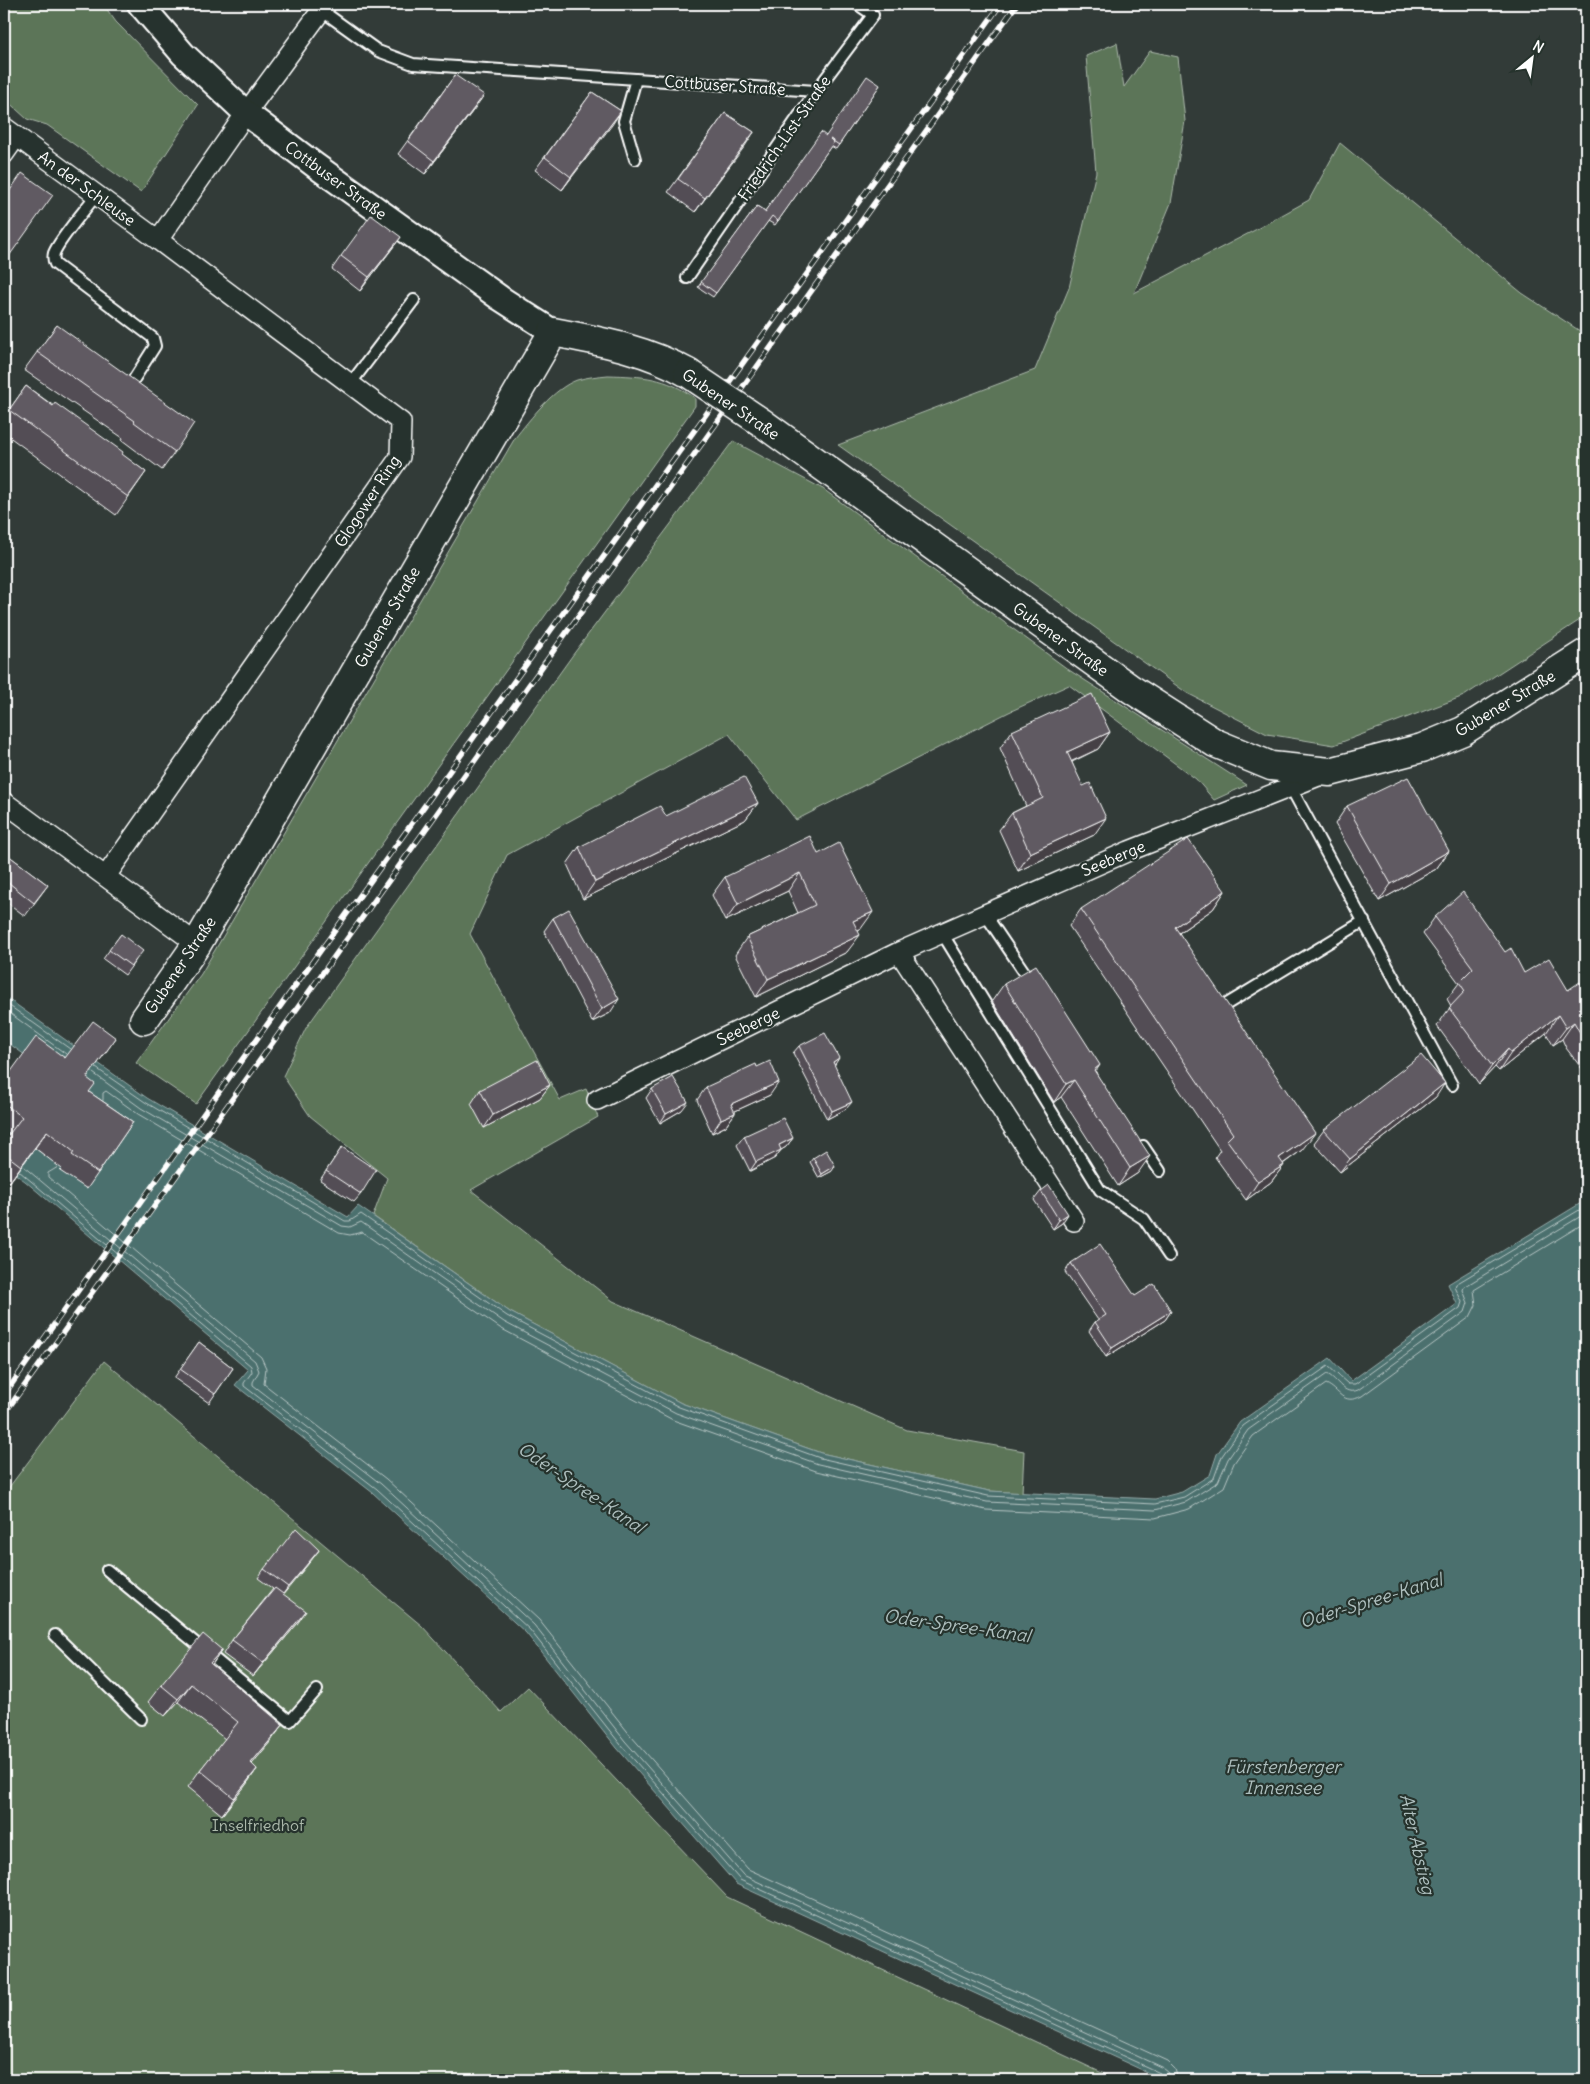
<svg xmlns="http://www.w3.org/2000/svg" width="1590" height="2084" viewBox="0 0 1590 2084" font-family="Delius,sans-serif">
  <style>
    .green { fill: #5b7459; stroke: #adbaac }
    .water { fill: #4b706e; stroke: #93a9a8 }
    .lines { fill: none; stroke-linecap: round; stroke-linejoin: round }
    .shore { stroke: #b7c6c5; stroke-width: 1 }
    .service-casing { stroke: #fff; stroke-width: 14 }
    .minor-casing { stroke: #fff; stroke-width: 22 }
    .tertiary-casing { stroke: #fff; stroke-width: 28 }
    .secondary-casing { stroke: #fff; stroke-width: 31 }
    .service { stroke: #26332d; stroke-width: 10 }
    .minor { stroke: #26332d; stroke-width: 19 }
    .tertiary { stroke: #26332d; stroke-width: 24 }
    .secondary { stroke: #26332d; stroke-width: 28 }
    .rail-casing { stroke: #fff; stroke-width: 5.5 }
    .rail { stroke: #26332d; stroke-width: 4; stroke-dasharray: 11; stroke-linecap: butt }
    .secondary-bridge-casing { stroke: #fff; stroke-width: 31; stroke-linecap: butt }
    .secondary-bridge { stroke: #26332d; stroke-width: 28 }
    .wall { fill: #534d54; stroke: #fff }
    .shaded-wall { fill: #443f45; stroke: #fff }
    .building { fill: #615a62; stroke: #fff }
    .labels { text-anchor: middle; stroke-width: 4.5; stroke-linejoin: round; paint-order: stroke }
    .street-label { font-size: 16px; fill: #fff; stroke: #26332d }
    .park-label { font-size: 16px; fill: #adbaac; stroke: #26332d }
    .water-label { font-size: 18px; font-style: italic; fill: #aebfbe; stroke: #26332d }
  </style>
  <rect width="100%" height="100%" fill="#323b38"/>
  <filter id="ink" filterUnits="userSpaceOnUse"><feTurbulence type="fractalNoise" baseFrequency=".02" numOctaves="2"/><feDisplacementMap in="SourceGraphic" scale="10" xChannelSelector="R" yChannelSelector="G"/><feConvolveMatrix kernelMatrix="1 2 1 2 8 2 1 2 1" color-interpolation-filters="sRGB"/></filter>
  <g filter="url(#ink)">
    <path class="green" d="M 4,4 L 103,4 L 116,22 L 198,105 L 141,192 L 47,125 L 27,119 L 4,98 Z
      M 1117,43 L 1124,87 L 1150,51 L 1178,57 L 1185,121 L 1171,203 L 1134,293 L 1255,230 L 1309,200 L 1340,143 L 1522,293 L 1586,335 L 1586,616 L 1464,696 L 1334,745 L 1267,734 L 1187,693 L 838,445 L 1035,370 L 1069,288 L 1096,172 L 1086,56 Z
      M 608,375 C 642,376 666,377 695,398 L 695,406 L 196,1104 L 136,1063 L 201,974 L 515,438 C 530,419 554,388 577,380 C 587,377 598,376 608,375 Z
      M 733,441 L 823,489 L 1069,670 L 1247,785 L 1214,800 L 1196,779 L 1069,685 L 1009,712 L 796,820 L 729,734 L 507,855 L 470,934 L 560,1100 L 586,1089 L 598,1117 L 471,1190 L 613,1301 L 907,1430 L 1024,1451 L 1022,1493 L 989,1491 L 821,1453 L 681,1403 L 510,1312 L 373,1216 L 387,1178 L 310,1116 L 283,1076 L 306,1028 L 572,656 Z
      M 104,1361 L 422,1626 L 501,1712 L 528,1687 L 727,1897 L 1117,2080 L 4,2080 L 4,1494 Z"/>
    <path class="water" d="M 4,996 L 147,1098 L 348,1217 L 358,1206 L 510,1312 L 681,1403 L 821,1453 L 989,1491 L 1155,1499 L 1182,1492 L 1210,1475 L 1217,1454 L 1240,1422 L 1330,1358 L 1351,1381 L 1457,1304 L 1448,1284 L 1586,1200 L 1586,2080 L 1164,2080 L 736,1884 L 617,1748 L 526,1633 L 373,1493 L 235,1385 L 248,1370 L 25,1181 L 4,1166 L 4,1126 L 44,1155 L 85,1098 L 4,1040 Z"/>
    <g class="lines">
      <path class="shore" d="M 4,1002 L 70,1049
        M 4,1009 L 66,1054
        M 96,1068 L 145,1102 L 345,1221 L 350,1221 L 361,1214 L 507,1316 L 679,1407 L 820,1458 L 988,1496 L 1155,1504 L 1184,1497 L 1214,1478 L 1222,1456 L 1243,1426 L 1328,1366 L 1348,1384 L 1355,1384 L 1460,1308 L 1462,1302 L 1455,1287 L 1456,1284 L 1586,1206
        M 93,1073 L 141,1108 L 342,1226 L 350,1227 L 361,1222 L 504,1322 L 676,1413 L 818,1464 L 987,1502 L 1155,1510 L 1186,1502 L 1218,1482 L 1228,1459 L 1248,1430 L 1327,1374 C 1338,1379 1343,1396 1358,1390 L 1465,1312 L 1468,1303 L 1463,1290 L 1464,1287 L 1586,1213
        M 103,1100 L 103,1093 L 106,1091 L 138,1114 L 339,1233 L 350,1235 L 362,1232 L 500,1328 L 673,1420 L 816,1471 L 986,1510 L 1155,1518 L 1189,1509 L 1224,1487 L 1234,1463 L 1253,1436 L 1326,1384 C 1340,1390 1342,1406 1362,1396 L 1470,1317 L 1476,1305 L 1474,1290 L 1586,1222
        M 23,1166 L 255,1361 L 259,1371 L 253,1382 L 253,1385 L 381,1484 L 534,1625 L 625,1741 L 743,1875 L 1163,2068 L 1169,2073 L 1170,2080
        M 58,1167 L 48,1173 L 48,1177 L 261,1357 L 266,1368 L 264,1384 L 386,1479 L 539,1620 L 631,1736 L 748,1869 L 1167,2061 L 1175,2069 L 1178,2080
        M 19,1171 L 251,1366 L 252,1372 L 244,1383 L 244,1386 L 377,1489 L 530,1630 L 621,1745 L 740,1880 L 1160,2073 L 1164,2080"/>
      <defs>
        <path id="service" d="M 321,10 L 378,51 L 413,64 L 816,91
          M 635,159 L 624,121 L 636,79
          M 96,195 C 86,209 60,238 54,253 C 53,257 53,260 55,264 L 153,338 L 155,346 L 129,387
          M 687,278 L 816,91 L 873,15 L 857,4
          M 351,383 L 414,300
          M 1291,788 L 1452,1085
          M 985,914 L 1031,982
          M 942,933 L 1100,1190 L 1144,1219 L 1169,1256
          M 1227,1004 L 1364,921
          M 1143,1146 L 1160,1171
          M 107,1570 L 290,1721 L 317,1690
          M 55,1635 L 141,1719"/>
        <path id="minor" d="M 4,127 L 158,240
          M 4,154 L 16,137
          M 4,802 L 197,944
          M 106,876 L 400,457 L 401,422 L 158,240 L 246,113 L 326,4
          M 899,952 L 1074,1221
          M 597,1100 L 899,952 L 1129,851 L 1326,773"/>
        <path id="tertiary" d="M 140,4 L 183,54 L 246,113 L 316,166 L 500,298 L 553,332"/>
        <path id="secondary" d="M 761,422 L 1131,689 L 1215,743 L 1271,766 L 1330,772 L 1422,748 L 1463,731 L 1586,653
          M 144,1020 L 197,944 L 553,332 C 599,341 646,349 688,373"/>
      </defs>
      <use href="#service" class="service-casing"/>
      <use href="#minor" class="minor-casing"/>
      <use href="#tertiary" class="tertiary-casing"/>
      <use href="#secondary" class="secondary-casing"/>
      <use href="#service" class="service"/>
      <use href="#minor" class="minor"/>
      <use href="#tertiary" class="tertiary"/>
      <use href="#secondary" class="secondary"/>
      <defs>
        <path id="rail" d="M 4,1395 L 236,1068 L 1001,4
          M 4,1414 L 248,1077 L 1017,4"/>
      </defs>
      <use href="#rail" class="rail-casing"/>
      <use href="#rail" class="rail"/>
      <defs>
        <path id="secondary-bridge" d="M 688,373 L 761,422"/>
      </defs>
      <use href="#secondary-bridge" class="secondary-bridge-casing"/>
      <use href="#secondary-bridge" class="secondary-bridge"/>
    </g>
    <path class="wall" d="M 455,75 L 475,108 L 425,174 L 398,154 Z
      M 880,85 L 836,149 L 831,146 L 775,225 L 768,221 L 713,297 L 698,287 L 757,206 L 765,211 L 826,136 Z
      M 592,92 L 621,111 L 562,190 L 535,170 Z
      M 725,113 L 754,132 L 695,212 L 668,192 Z
      M 391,250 L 360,291 L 332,269 L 341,256 Z
      M 57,325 L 175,452 L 162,470 L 122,440 L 123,438 L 24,370 Z
      M 26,386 L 146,472 L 116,515 L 4,433 L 4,417 Z
      M 1012,731 L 1110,732 L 1098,749 L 1072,762 L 1094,835 L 1018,871 L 999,830 L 1012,813 L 1026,806 L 1000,748 Z
      M 758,803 L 745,820 L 583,899 L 567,864 L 579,847 L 666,816 Z
      M 1347,806 L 1449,851 L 1436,869 L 1379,901 L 1335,824 Z
      M 4,845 L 5,853 L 48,885 L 25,916 L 4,900 Z
      M 818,854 L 860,930 L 858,931 L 847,952 L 756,997 L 735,955 L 747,937 L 798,913 L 788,891 L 725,921 L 712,895 L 725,877 Z
      M 1225,891 L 1213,909 L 1179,933 L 1302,1150 L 1283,1164 L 1284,1165 L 1271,1182 L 1246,1200 L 1215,1157 L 1220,1150 L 1069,926 L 1081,909 Z
      M 1435,917 L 1505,952 L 1524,973 L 1568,990 L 1586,993 L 1586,1074 L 1566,1048 L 1562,1039 L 1553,1045 L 1546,1033 L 1499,1071 L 1495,1067 L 1479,1084 L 1437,1026 L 1451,1006 L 1447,999 L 1459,983 L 1423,934 Z
      M 553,918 L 610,1013 L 592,1022 L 544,931 Z
      M 121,934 L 136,960 L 125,975 L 103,959 Z
      M 1004,984 L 1096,1072 L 1138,1173 L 1118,1186 L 1061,1097 L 1054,1102 L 992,1001 Z
      M 116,1038 L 87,1078 L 89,1092 L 133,1122 L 87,1189 L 60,1171 L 62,1169 L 35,1148 L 9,1183 L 4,1179 L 4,1141 L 9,1133 L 4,1129 L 4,1081 Z
      M 799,1046 L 834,1065 L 846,1109 L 827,1119 L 793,1053 Z
      M 550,1085 L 540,1098 L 484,1128 L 471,1104 L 480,1090 Z
      M 706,1087 L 770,1095 L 735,1111 L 735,1113 L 726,1126 L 712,1133 L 697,1100 Z
      M 652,1089 L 682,1110 L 660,1123 L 646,1098 Z
      M 1436,1097 L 1340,1172 L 1314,1143 L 1324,1130 Z
      M 744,1136 L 793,1138 L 786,1147 L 781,1150 L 775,1158 L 750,1171 L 737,1145 Z
      M 342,1147 L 361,1194 L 354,1202 L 320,1180 Z
      M 813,1158 L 832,1171 L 819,1178 L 810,1162 Z
      M 1041,1191 L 1068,1214 L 1062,1223 L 1053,1229 L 1034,1200 Z
      M 1071,1263 L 1135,1296 L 1171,1311 L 1165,1320 L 1106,1357 L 1089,1331 L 1095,1322 L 1098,1320 L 1065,1272 Z
      M 199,1342 L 233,1368 L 209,1403 L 174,1378 Z
      M 319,1550 L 313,1558 L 283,1594 L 297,1624 L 253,1676 L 223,1654 L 232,1640 L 273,1589 L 258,1578 L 264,1569 Z
      M 222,1650 L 212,1665 L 270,1742 L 252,1764 L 257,1769 L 245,1786 L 222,1815 L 188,1787 L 200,1770 L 225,1739 L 178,1702 L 165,1716 L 148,1702 L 161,1685 Z"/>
    <path class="shaded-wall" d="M 484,95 L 475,108 L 425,174 L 434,161 Z
      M 621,111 L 612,125 L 562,190 L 571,177 Z
      M 754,132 L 745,146 L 695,212 L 705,198 Z
      M 401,237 L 391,250 L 360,291 L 369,277 Z
      M 1110,732 L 1098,749 L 1055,769 L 1067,752 Z
      M 758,803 L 745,820 L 583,899 L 595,882 Z
      M 1106,818 L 1094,835 L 1018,871 L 1030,853 Z
      M 1449,851 L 1436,869 L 1379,901 L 1391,884 Z
      M 800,873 L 788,891 L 725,921 L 738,904 Z
      M 1225,891 L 1213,909 L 1163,944 L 1175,927 Z
      M 873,912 L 860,930 L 841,939 L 853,921 Z
      M 860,935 L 847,952 L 756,997 L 768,979 Z
      M 619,999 L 610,1013 L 592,1022 L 602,1009 Z
      M 1558,1015 L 1546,1033 L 1499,1071 L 1511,1053 Z
      M 1574,1022 L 1562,1039 L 1553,1045 L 1566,1028 Z
      M 1508,1049 L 1495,1067 L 1479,1084 L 1492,1066 Z
      M 839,1058 L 834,1066 L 833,1062 Z
      M 1100,1065 L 1088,1083 L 1094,1070 Z
      M 1074,1080 L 1061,1097 L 1054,1102 L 1066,1084 Z
      M 779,1082 L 770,1095 L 722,1117 L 731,1104 Z
      M 1445,1083 L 1436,1097 L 1340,1172 L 1350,1159 Z
      M 550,1085 L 540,1098 L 484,1128 L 493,1115 Z
      M 688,1102 L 682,1110 L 660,1123 L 666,1114 Z
      M 852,1102 L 846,1109 L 827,1119 L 832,1111 Z
      M 735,1113 L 726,1126 L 712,1133 L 721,1119 Z
      M 47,1131 L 35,1148 L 9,1183 L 21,1166 Z
      M 1315,1133 L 1302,1150 L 1267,1175 L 1279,1158 Z
      M 793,1138 L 786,1147 L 781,1150 L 775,1158 L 750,1171 L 756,1162 L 779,1145 Z
      M 1150,1156 L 1138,1173 L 1118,1186 L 1130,1168 Z
      M 1284,1165 L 1271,1182 L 1246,1200 L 1258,1182 Z
      M 835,1166 L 832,1171 L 819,1178 L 822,1174 Z
      M 1068,1214 L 1062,1223 L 1053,1229 L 1059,1220 Z
      M 1171,1311 L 1165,1320 L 1106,1357 L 1112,1348 Z
      M 319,1550 L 313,1558 L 282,1596 L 288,1587 Z
      M 306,1611 L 297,1624 L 253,1676 L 263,1663 Z
      M 222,1650 L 210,1667 L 210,1663 Z
      M 191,1684 L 178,1702 L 165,1716 L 178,1699 Z
      M 283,1725 L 270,1742 L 239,1780 L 251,1763 Z
      M 257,1769 L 245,1786 L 222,1815 L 234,1798 Z"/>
    <path class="building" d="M 455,75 L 484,95 L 434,161 L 408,141 Z
      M 867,76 L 880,85 L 839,145 L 830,139 L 834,142 L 778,221 L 772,216 L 716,293 L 701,282 L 757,206 L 766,213 L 765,211 L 821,132 L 826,136 Z
      M 592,92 L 621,111 L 571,177 L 545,157 Z
      M 725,113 L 754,132 L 705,198 L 678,179 Z
      M 22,173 L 53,195 L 4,263 L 4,199 Z
      M 371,215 L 401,237 L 369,277 L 341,256 Z
      M 57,325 L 194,423 L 175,452 L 134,422 L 135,421 L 37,352 Z
      M 26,386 L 53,406 L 55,403 L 123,452 L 122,454 L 146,472 L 128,497 L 9,410 Z
      M 1092,694 L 1110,732 L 1067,752 L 1083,786 L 1090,783 L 1106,818 L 1030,853 L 1012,813 L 1043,798 L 1012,731 Z
      M 744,777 L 758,803 L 595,882 L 579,847 L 660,806 L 666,816 Z
      M 1408,777 L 1449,851 L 1391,884 L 1347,806 Z
      M 810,836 L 818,854 L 839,843 L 873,912 L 853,921 L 860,935 L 768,979 L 747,937 L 815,905 L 800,873 L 738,904 L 725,877 Z
      M 1188,839 L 1225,891 L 1175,927 L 1315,1133 L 1279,1158 L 1284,1165 L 1258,1182 L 1227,1140 L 1233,1134 L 1081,909 Z
      M 4,845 L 8,848 L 4,852 L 48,885 L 34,903 L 4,879 Z
      M 1463,892 L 1505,952 L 1511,948 L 1524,973 L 1549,958 L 1568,990 L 1580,982 L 1586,993 L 1586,1040 L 1579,1031 L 1574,1022 L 1566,1028 L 1558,1015 L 1511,1053 L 1508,1049 L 1492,1066 L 1449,1008 L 1465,991 L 1459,982 L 1473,968 L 1435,917 Z
      M 569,909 L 619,999 L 602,1009 L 553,918 Z
      M 121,934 L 143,951 L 131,966 L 109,950 Z
      M 1036,965 L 1100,1065 L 1094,1070 L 1150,1156 L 1130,1168 L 1074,1080 L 1066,1084 L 1004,984 Z
      M 93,1021 L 116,1038 L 87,1078 L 95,1084 L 89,1092 L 133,1122 L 98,1173 L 72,1155 L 74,1152 L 47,1131 L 21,1166 L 4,1153 L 4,1141 L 22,1117 L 4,1103 L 4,1081 L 36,1037 L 65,1058 Z
      M 825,1033 L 839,1058 L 833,1062 L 852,1102 L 832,1111 L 799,1046 Z
      M 1421,1055 L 1445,1083 L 1350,1159 L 1324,1130 Z
      M 537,1060 L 550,1085 L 493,1115 L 480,1090 Z
      M 770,1061 L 779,1082 L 731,1104 L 735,1113 L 721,1119 L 706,1087 L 756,1064 L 757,1067 Z
      M 673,1077 L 688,1102 L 666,1114 L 652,1089 Z
      M 783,1118 L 793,1138 L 779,1145 L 781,1150 L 756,1162 L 744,1136 Z
      M 342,1147 L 376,1170 L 361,1194 L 326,1171 Z
      M 826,1150 L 835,1166 L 822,1174 L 813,1158 Z
      M 1049,1185 L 1068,1214 L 1059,1220 L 1041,1191 Z
      M 1100,1244 L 1135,1296 L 1154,1284 L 1171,1311 L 1112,1348 L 1095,1322 L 1106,1315 L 1071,1263 Z
      M 199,1342 L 233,1368 L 215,1394 L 180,1369 Z
      M 296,1528 L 319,1550 L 288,1587 L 264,1569 Z
      M 275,1588 L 306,1611 L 263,1663 L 232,1640 Z
      M 203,1634 L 222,1650 L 210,1663 L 283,1725 L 251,1763 L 257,1769 L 234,1798 L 200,1770 L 238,1722 L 191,1684 L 178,1699 L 161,1685 Z"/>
  </g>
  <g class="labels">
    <g class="street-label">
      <text transform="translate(725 85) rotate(4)" y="6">Cottbuser Straße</text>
      <text transform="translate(784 138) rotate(-55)" y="6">Friedrich-List-Straße</text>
      <text transform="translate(336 180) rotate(36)" y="6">Cottbuser Straße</text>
      <text transform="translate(87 188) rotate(36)" y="6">An der Schleuse</text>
      <text transform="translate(731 404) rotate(34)" y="6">Gubener Straße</text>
      <text transform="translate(367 501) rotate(-57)" y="6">Glogower Ring</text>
      <text transform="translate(387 617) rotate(-60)" y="6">Gubener Straße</text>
      <text transform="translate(1061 639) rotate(36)" y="6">Gubener Straße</text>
      <text transform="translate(1505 703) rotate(-31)" y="6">Gubener Straße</text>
      <text transform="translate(1113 858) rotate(-23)" y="6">Seeberge</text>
      <text transform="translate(180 965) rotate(-56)" y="6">Gubener Straße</text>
      <text transform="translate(748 1026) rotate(-26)" y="6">Seeberge</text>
    </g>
    <g class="park-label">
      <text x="258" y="1831">Inselfriedhof</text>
    </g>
    <g class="water-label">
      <text transform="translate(581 1488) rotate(34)" y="6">Oder-Spree-Kanal</text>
      <text transform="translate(1371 1601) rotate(-17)" y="6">Oder-Spree-Kanal</text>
      <text transform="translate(957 1626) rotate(8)" y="6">Oder-Spree-Kanal</text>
      <text x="1283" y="1773">Fürstenberger<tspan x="1283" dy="21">Innensee</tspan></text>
      <text transform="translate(1417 1844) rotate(77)" y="6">Alter Abstieg</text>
    </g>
  </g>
  <rect width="1590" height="2084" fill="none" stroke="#26332d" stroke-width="20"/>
  <rect x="10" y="10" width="1570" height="2064" fill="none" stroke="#fff" stroke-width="2" filter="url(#ink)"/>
  <g transform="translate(1532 58) rotate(29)" stroke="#26332d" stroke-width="4" paint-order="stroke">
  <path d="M0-4L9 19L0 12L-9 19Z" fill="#ffffff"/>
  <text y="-8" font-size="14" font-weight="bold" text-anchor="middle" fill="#ffffff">N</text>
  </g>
</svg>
